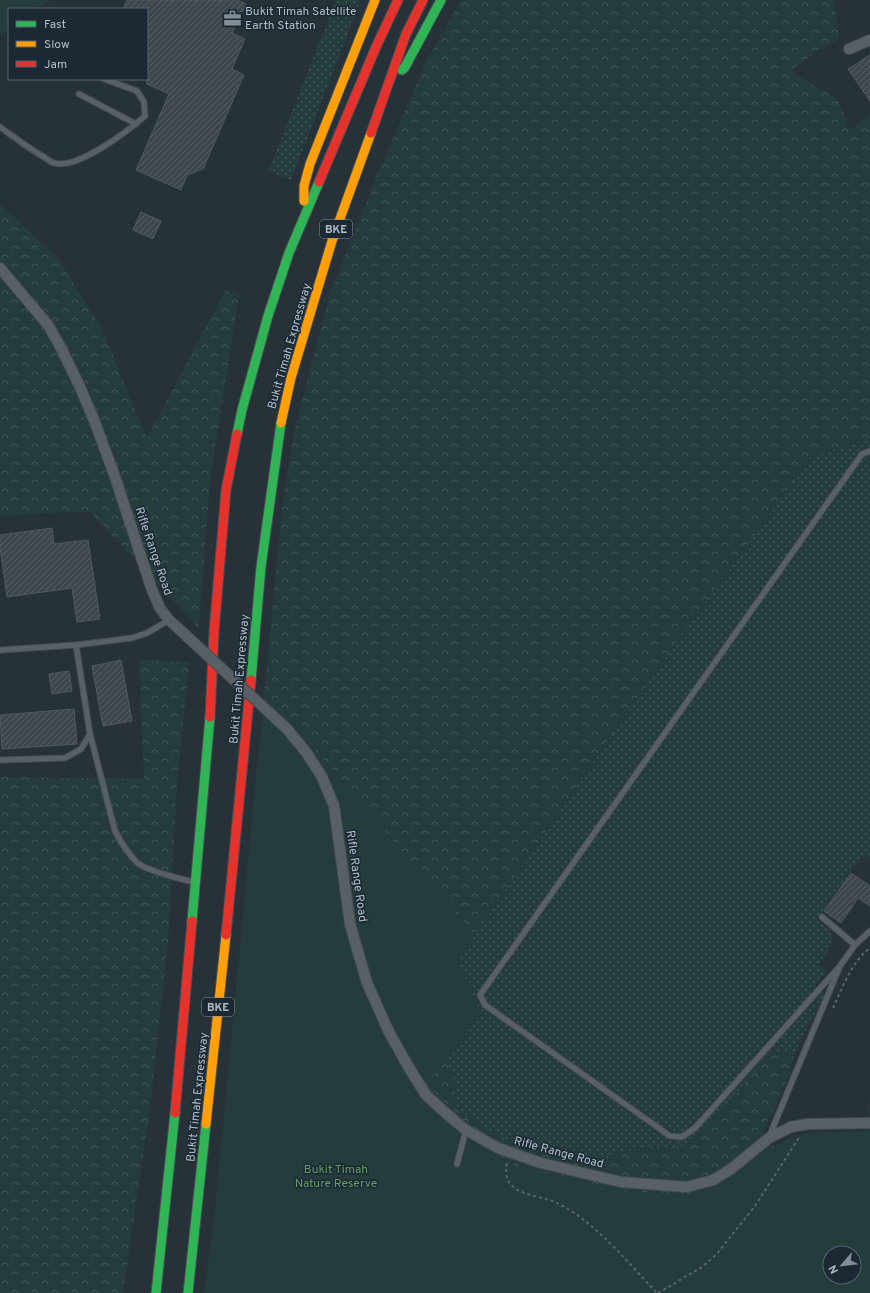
<svg xmlns="http://www.w3.org/2000/svg" width="870" height="1293" viewBox="0 0 870 1293" font-family="Overpass,sans-serif">
  <style>
    .grass { fill: url(#grass-dots) }
    .forest { fill: url(#forest-crowns) }
    .park { fill: #243d3c; fill-rule: evenodd }
    .building { fill: url(#building-hatch); stroke: #4f5960 }
    .lines { fill: none; stroke-linecap: round; stroke-linejoin: round }
    .lane-casing { stroke: #464d52; stroke-width: 7 }
    .street-casing { stroke: #464d52; stroke-width: 12 }
    .fast-casing { stroke: #444d53; stroke-width: 11 }
    .slow-casing { stroke: #444d53; stroke-width: 11 }
    .jam-casing { stroke: #444d53; stroke-width: 11 }
    .path { stroke: #5b6468; stroke-width: 2; stroke-dasharray: 3 3; stroke-linecap: butt }
    .lane { stroke: #586066; stroke-width: 5 }
    .street { stroke: #586066; stroke-width: 10 }
    .fast { stroke: #30b455; stroke-width: 9 }
    .slow { stroke: #ff9f0a; stroke-width: 9 }
    .jam { stroke: #e5322d; stroke-width: 9 }
    .street-bridge-casing { stroke: #464d52; stroke-width: 12; stroke-linecap: butt }
    .street-bridge { stroke: #586066; stroke-width: 10 }
    .labels { text-anchor: middle; stroke-width: 3; stroke-linejoin: round; paint-order: stroke }
    .shield { fill: #1a2933; stroke: #84929d; stroke-width: 1 }
    .shield-label { font-size: 11px; font-weight: bold; fill: #b1bfca }
    .poi-label { font-size: 12px; fill: #b1bfca; stroke: #1a2933; text-anchor: start }
    .street-label { font-size: 12px; fill: #b1bfca; stroke: #1a2933 }
    .park-label { font-size: 12px; fill: #669d68; stroke: #1a2933 }
  </style>
  <defs>
    <pattern id="grass-dots" width="8" height="8" patternUnits="userSpaceOnUse"><rect width="8" height="8" fill="#243d3c"/><path d="M2 2h.1M6 6h.1" fill="none" stroke="#415757" stroke-width="1.8" stroke-linecap="round"/></pattern>
    <pattern id="forest-crowns" width="20" height="18" patternUnits="userSpaceOnUse"><rect width="20" height="18" fill="#243d3c"/><path d="M2 6a3 3 0 1 1 6 0M12 15a3 3 0 1 1 6 0" fill="none" stroke="#415757"/></pattern>
    <pattern id="building-hatch" width="6" height="6" patternUnits="userSpaceOnUse"><rect width="6" height="6" fill="#3d464b"/><path d="M-1 1l2-2M0 6l6-6M5 7l2-2" fill="none" stroke="#575f64"/></pattern>
  </defs>
  <rect width="100%" height="100%" fill="#273238"/>
  <path class="grass" d="M 336,0 L 361,0 L 291,180 L 268,172 Z
    M 870,439 L 870,860 L 862,855 L 817,919 C 820,922 824,924 827,927 C 839,940 826,954 818,965 L 827,971 L 815,985 L 825,994 L 794,1054 L 773,1052 L 693,1142 L 681,1147 L 642,1148 L 594,1158 L 544,1151 L 510,1141 L 486,1129 L 457,1108 L 454,1081 L 446,1058 L 481,1015 L 458,960 L 656,671 L 812,456 Z"/>
  <path class="forest" d="M 461,0 L 834,0 L 839,39 L 816,51 L 792,70 L 798,76 L 838,99 L 850,131 L 870,114 L 870,439 L 812,456 L 656,671 L 475,935 L 458,960 L 481,1015 L 446,1059 L 454,1081 L 457,1108 L 486,1129 L 510,1141 L 544,1151 L 594,1158 L 642,1148 L 681,1147 L 693,1142 L 773,1052 L 794,1054 L 791,1071 L 775,1108 L 769,1117 L 764,1131 L 774,1147 L 786,1140 L 807,1133 L 804,1153 L 715,1254 L 473,1154 L 484,1137 L 453,1124 L 439,1158 L 204,1293 L 214,1221 L 282,508 L 295,428 L 329,296 L 377,176 L 426,62 Z
    M 0,204 L 57,257 L 102,329 L 147,438 L 225,291 L 239,295 L 210,480 L 199,628 L 89,511 L 0,516 Z
    M 139,660 L 189,662 L 177,783 L 168,942 L 150,1108 L 123,1293 L 0,1293 L 0,777 L 144,779 Z"/>
  <path class="park" d="M 0,0 L 50,0 L 37,9 L 9,9 L 9,29 L 0,35 Z
    M 265,692 L 475,935 L 458,960 L 481,1015 L 419,1093 L 437,1113 L 458,1132 L 487,1153 L 518,1167 L 621,1191 L 688,1195 L 715,1187 L 738,1175 L 774,1147 L 786,1140 L 807,1133 L 866,1131 L 870,1096 L 870,1293 L 204,1293 L 214,1221 ZM 830,1253 L 854,1253 L 854,1277 L 830,1277 Z"/>
  <path class="building" d="M 127,0 L 237,0 L 246,4 L 232,33 L 245,39 L 232,69 L 244,75 L 203,169 L 187,175 L 181,190 L 136,170 L 169,94 L 147,84 L 147,9 L 123,9 Z
    M 870,55 L 870,101 L 848,69 Z
    M 141,212 L 161,221 L 153,239 L 133,230 Z
    M 52,528 L 54,544 L 88,540 L 100,619 L 77,622 L 72,588 L 7,597 L 0,547 L 0,535 Z
    M 121,660 L 132,721 L 103,726 L 92,666 Z
    M 69,671 L 72,691 L 52,694 L 49,674 Z
    M 74,709 L 77,744 L 2,749 L 0,715 Z
    M 851,873 L 870,886 L 870,906 L 858,898 L 841,923 L 824,911 Z"/>
  <g class="lines">
    <defs>
      <path id="lane" d="M 79,94 L 136,124
        M 0,127 C 14,137 28,148 44,157 C 47,159 51,162 54,163 C 77,170 128,131 145,116 L 144,102 L 137,91 L 104,79
        M 76,645 L 90,734 L 115,831 C 121,842 129,856 139,864 C 150,872 179,878 193,882
        M 0,650 L 76,645 L 132,638 L 147,633 L 169,620
        M 0,760 L 65,758 L 81,749 L 90,734
        M 822,917 L 855,945
        M 840,966 L 695,1128 L 682,1137 L 670,1136 L 485,1005 L 480,995 L 862,454 L 870,451
        M 769,1137 L 840,966 L 855,945 L 870,931
        M 457,1164 L 466,1130"/>
      <path id="street" d="M 849,49 L 870,40
        M 0,268 L 48,325 L 61,348 L 80,387 L 94,420 L 114,474 L 152,590 L 160,608 L 169,620 L 179,629
        M 287,729 L 306,752 L 322,777 L 334,806 L 350,924 L 367,983 L 389,1032 L 408,1066 L 426,1095 L 449,1116 L 466,1130 L 498,1148 L 541,1163 L 621,1182 L 687,1187 L 713,1180 L 731,1169 L 769,1138 L 791,1127 L 808,1124 L 870,1123"/>
      <path id="fast" d="M 402,70 L 405,67 L 441,0
        M 237,434 L 242,410 L 268,316 L 289,253 L 319,182
        M 251,680 L 261,567 L 281,423
        M 192,921 L 210,717
        M 156,1293 L 175,1113
        M 188,1293 L 206,1124"/>
      <path id="slow" d="M 304,201 L 304,186 L 310,164 L 375,0
        M 281,423 L 291,378 L 332,241 L 371,133
        M 206,1124 L 226,935"/>
      <path id="jam" d="M 371,133 L 406,34 L 423,0
        M 319,182 L 376,47 L 398,0
        M 210,717 L 214,632 L 226,490 L 237,434
        M 226,935 L 251,680
        M 175,1113 L 192,921"/>
    </defs>
    <use href="#lane" class="lane-casing"/>
    <use href="#street" class="street-casing"/>
    <use href="#fast" class="fast-casing"/>
    <use href="#slow" class="slow-casing"/>
    <use href="#jam" class="jam-casing"/>
    <path class="path" d="M 833,1008 C 843,987 851,962 870,948
      M 507,1163 C 500,1197 537,1193 557,1203 C 596,1222 627,1262 657,1293
      M 658,1293 L 702,1267 L 716,1255 L 755,1206 L 800,1136"/>
    <use href="#lane" class="lane"/>
    <use href="#street" class="street"/>
    <use href="#fast" class="fast"/>
    <use href="#slow" class="slow"/>
    <use href="#jam" class="jam"/>
    <defs>
      <path id="street-bridge" d="M 179,629 L 287,729"/>
    </defs>
    <use href="#street-bridge" class="street-bridge-casing"/>
    <use href="#street-bridge" class="street-bridge"/>
  </g>
  <defs>
    <symbol id="office-bare" viewBox="-9 -9 18 18"><path d="M-6-3h4V-5.5h4V-3h4V5H-6ZM-1-4.5V-3h2v-1.5ZM-6 0V1H6V0Z" fill="#818e97" stroke="#1a2933" stroke-width="2.5" paint-order="stroke"/></symbol>
  </defs>
  <g fill-rule="evenodd">
    <use href="#office-bare" x="220" y="6" width="25" height="25"/>
  </g>
  <g class="labels">
    <g class="shield">
      <rect x="320" y="220" width="32" height="18" rx="3"/>
      <rect x="202" y="998" width="32" height="18" rx="3"/>
    </g>
    <g class="shield-label">
      <text x="336" y="233">BKE</text>
      <text x="218" y="1011">BKE</text>
    </g>
    <g class="poi-label">
      <text x="245" y="15">Bukit Timah Satellite<tspan x="245" dy="14">Earth Station</tspan></text>
    </g>
    <g class="street-label">
      <text transform="translate(289 346) rotate(-74)" y="4">Bukit Timah Expressway</text>
      <text transform="translate(154 551) rotate(71)" y="4">Rifle Range Road</text>
      <text transform="translate(239 679) rotate(-85)" y="4">Bukit Timah Expressway</text>
      <text transform="translate(357 876) rotate(82)" y="4">Rifle Range Road</text>
      <text transform="translate(197 1097) rotate(-84)" y="4">Bukit Timah Expressway</text>
      <text transform="translate(559 1152) rotate(15)" y="4">Rifle Range Road</text>
    </g>
    <g class="park-label">
      <text x="336" y="1173">Bukit Timah<tspan x="336" dy="14">Nature Reserve</tspan></text>
    </g>
  </g>
  <rect x="8" y="8" width="140" height="72" fill="#1a2933" stroke="#56656f"/>
  <rect x="16" y="21" width="20" height="6" fill="#30b455" stroke="#56656f"/>
  <text x="44" y="28" font-size="12" fill="#b1bfca">Fast</text>
  <rect x="16" y="41" width="20" height="6" fill="#ff9f0a" stroke="#56656f"/>
  <text x="44" y="48" font-size="12" fill="#b1bfca">Slow</text>
  <rect x="16" y="61" width="20" height="6" fill="#e5322d" stroke="#56656f"/>
  <text x="44" y="68" font-size="12" fill="#b1bfca">Jam</text>
  <g transform="translate(842 1265) rotate(242)"><circle r="19" fill="#1a2933" stroke="#56656f"/>
  <path d="M0-3L7 15L0 10L-7 15Z" fill="#818e97"/>
  <text y="-6" font-size="11" font-weight="bold" text-anchor="middle" fill="#b1bfca">N</text>
  </g>
</svg>
